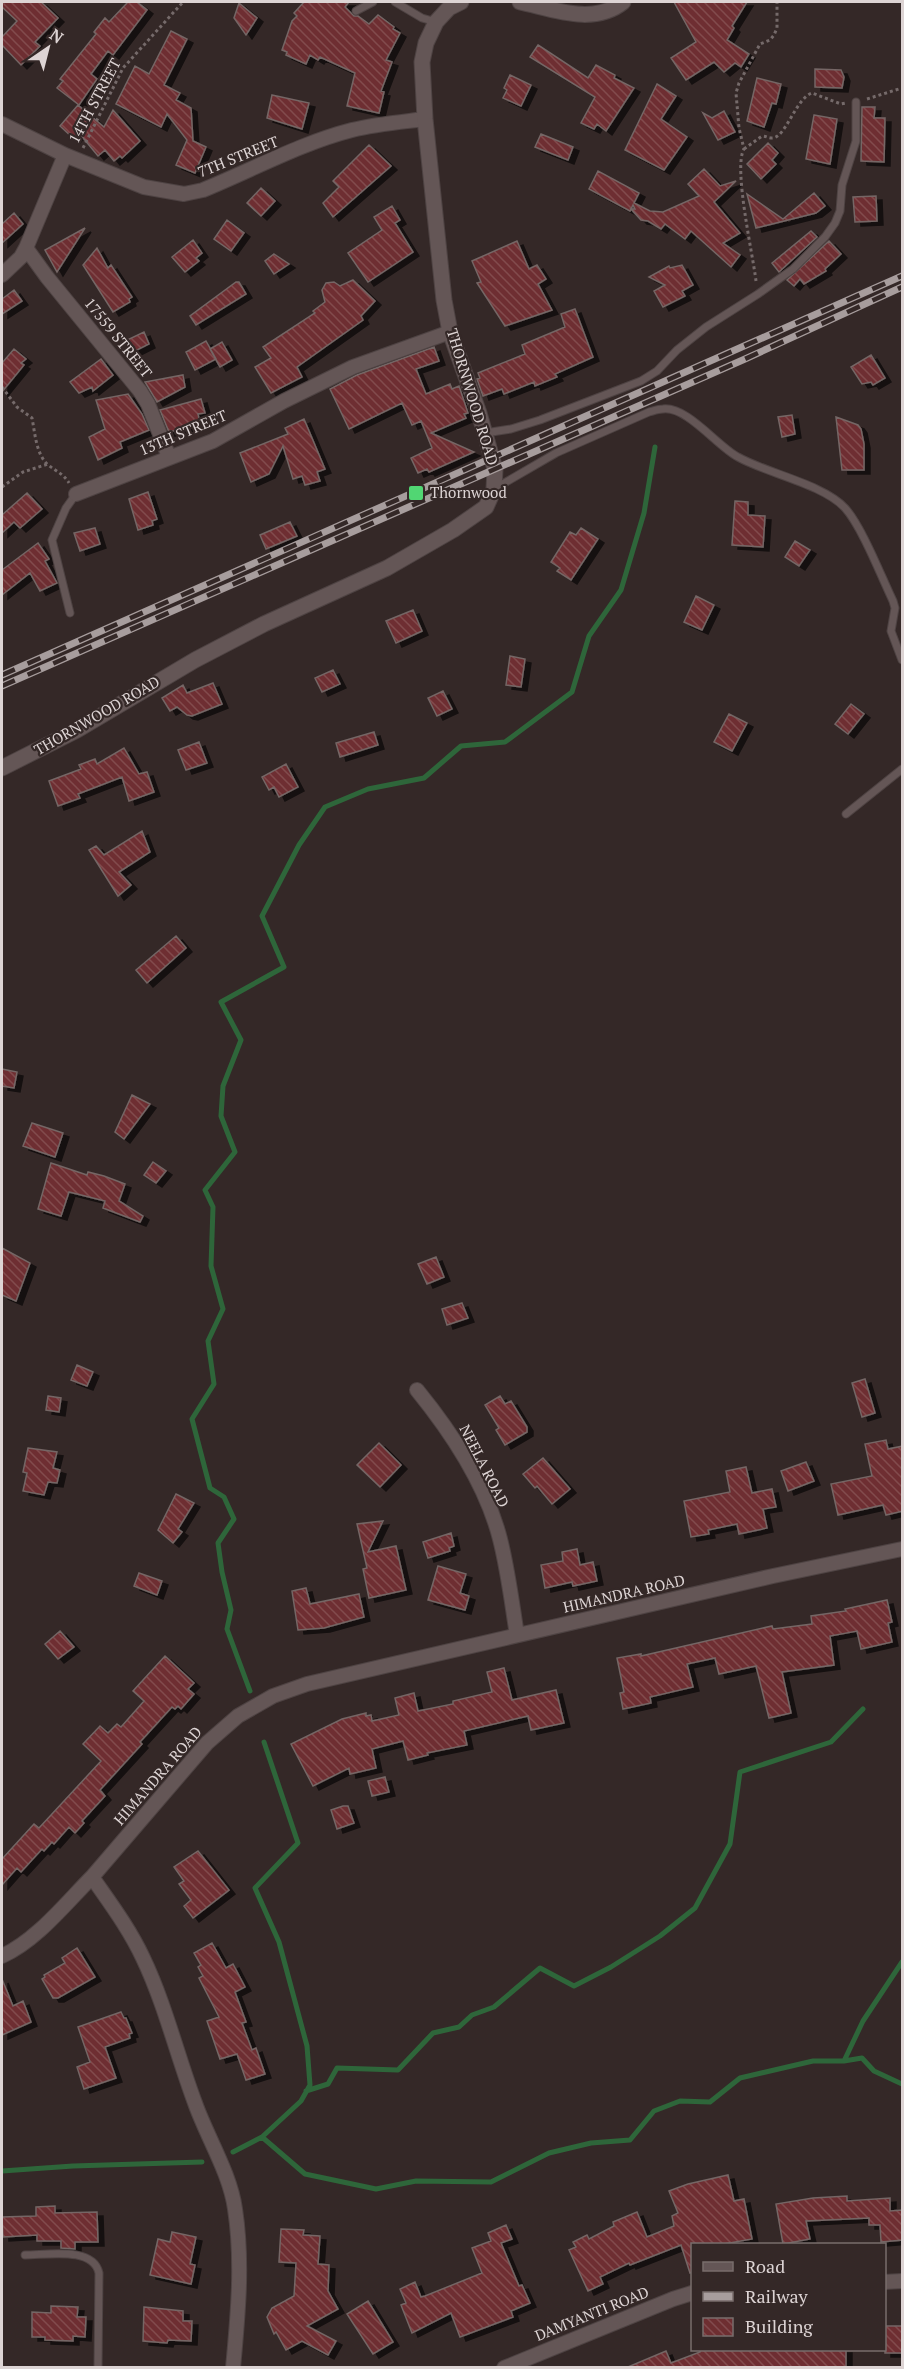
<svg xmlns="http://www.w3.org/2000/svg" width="904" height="2369" viewBox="0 0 904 2369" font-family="'PT Serif',serif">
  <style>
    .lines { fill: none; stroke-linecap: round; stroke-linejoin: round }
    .stream { stroke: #2e663a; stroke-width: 5 }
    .building { fill: url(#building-back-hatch); stroke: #746665; stroke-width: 1.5; filter: url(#shadow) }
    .lane-casing { stroke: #4e4343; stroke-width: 9 }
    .street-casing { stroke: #4e4343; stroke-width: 16 }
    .secondary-casing { stroke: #4e4343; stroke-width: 17 }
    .path { stroke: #756a6a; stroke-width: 3; stroke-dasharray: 3 3; stroke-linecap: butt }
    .lane { stroke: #645656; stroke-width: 7 }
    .street { stroke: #645656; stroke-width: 14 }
    .secondary { stroke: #645656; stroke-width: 15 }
    .rail-casing { stroke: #a79d9d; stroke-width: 7 }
    .rail { stroke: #342827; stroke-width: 4.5; stroke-dasharray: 14; stroke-linecap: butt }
    .poi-dot { fill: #51d673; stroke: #342827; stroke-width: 2 }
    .labels { text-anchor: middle; stroke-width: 4.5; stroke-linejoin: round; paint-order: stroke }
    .street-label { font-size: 15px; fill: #ddd4d4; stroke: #342827 }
    .poi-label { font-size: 15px; fill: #ddd4d4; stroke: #342827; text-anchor: start }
  </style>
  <defs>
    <pattern id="building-back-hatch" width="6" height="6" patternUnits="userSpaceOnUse" patternTransform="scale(1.5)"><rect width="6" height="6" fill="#6e2e31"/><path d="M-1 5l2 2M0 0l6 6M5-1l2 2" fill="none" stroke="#824b4e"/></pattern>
    <filter id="shadow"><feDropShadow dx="6" dy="4" stdDeviation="0" flood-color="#0009"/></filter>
  </defs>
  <rect width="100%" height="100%" fill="#342827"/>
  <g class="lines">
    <path class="stream" d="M 250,1691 L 227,1629 L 231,1610 L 222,1572 L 218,1543 L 234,1519 L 224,1497 L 210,1488 L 192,1419 L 214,1384 L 208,1341 L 223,1309 L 211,1266 L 213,1207 L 205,1190 L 235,1152 L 221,1116 L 223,1086 L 241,1040 L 221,1002 L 284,967 L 262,916 L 299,845 L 325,807 L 368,789 L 424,778 L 461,746 L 505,742 L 572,692 L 589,636 L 621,590 L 644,513 L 655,447
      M 844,2061 L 862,2058 L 874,2071 L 902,2084
      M 306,2091 L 328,2084 L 337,2068 L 398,2070 L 433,2033 L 459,2027 L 472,2015 L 494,2007 L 540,1968 L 574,1986 L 611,1967 L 660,1936 L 695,1908 L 730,1844 L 740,1772 L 831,1742 L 863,1709
      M 262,2137 L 301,2101 L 310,2085 L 307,2046 L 279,1942 L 255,1888 L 298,1843 L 264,1742
      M 233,2152 L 262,2137 L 305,2174 L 376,2189 L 416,2181 L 491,2182 L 549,2153 L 591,2143 L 630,2140 L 654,2111 L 680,2101 L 710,2102 L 740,2078 L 813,2061 L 844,2061 L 863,2021 L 902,1962
      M 2,2171 L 73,2166 L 202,2162"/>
  </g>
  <path class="building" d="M 2,2 L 41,2 L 58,18 L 35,42 L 40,46 L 21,65 L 2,45 L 2,37 L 17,21 L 2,7 Z
    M 128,2 L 137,2 L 147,10 L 113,55 L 108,51 L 91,74 L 97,79 L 79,105 L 57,88 L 63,81 L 60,79 L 96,34 L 94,32 L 105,18 L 109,22 Z
    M 304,2 L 349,2 L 345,7 L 354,16 L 358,16 L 369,24 L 378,15 L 394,27 L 393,29 L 400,33 L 386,60 L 392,62 L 381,91 L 384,92 L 379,113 L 347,106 L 355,73 L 320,57 L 318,60 L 310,55 L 306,64 L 286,55 L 287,52 L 282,50 L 292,21 L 297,16 L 294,13 Z
    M 674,2 L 747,2 L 732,26 L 734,28 L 727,40 L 749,54 L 741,67 L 735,63 L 724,72 L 714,62 L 686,80 L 671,58 L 696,42 Z
    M 239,3 L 257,18 L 246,35 L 234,18 Z
    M 171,31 L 187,39 L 164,85 L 180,93 L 176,100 L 191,108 L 193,141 L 206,147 L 195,173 L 176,165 L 187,140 L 167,114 L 161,127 L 116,104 L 135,66 L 149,74 Z
    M 538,45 L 588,78 L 596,65 L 615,75 L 614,78 L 634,88 L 606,131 L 597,124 L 594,129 L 581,123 L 595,97 L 530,57 Z
    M 815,69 L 841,70 L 844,77 L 842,88 L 815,87 Z
    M 510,75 L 531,85 L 521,106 L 503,98 L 507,90 L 504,88 Z
    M 757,78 L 781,84 L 776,104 L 772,103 L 764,127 L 747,121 Z
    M 657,84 L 676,96 L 661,119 L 687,137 L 664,170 L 625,150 Z
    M 272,95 L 309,103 L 302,129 L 267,118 Z
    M 78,105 L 104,127 L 113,110 L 140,141 L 122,158 L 120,156 L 114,161 L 105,150 L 98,156 L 79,133 L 74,139 L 60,126 Z
    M 862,107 L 875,107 L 874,118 L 885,118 L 884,162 L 861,161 Z
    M 724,111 L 735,132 L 718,140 L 703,113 L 712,118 Z
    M 814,115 L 837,119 L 830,164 L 806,159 Z
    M 541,134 L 573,147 L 568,160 L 535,147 Z
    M 768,143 L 778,153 L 772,160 L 776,164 L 761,179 L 747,164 Z
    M 369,145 L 391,166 L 333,217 L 323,203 L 339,187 L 333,181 Z
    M 704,169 L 720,186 L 736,181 L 714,202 L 740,233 L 723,243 L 740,255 L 731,267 L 691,231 L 685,239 L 665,224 L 661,229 L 648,221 L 641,220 L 631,209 L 635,209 L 633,205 L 630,211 L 589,189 L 598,171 L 639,193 L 634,203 L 650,211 L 663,212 L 699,196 L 688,184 Z
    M 261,188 L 275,201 L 261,216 L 247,203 Z
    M 814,193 L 825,206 L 816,213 L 756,228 L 747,194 L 783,219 Z
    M 876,196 L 877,221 L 855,222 L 853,197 Z
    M 392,206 L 400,220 L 395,223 L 413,252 L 368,282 L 348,253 L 382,230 L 374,217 Z
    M 14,213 L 23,224 L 2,243 L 2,224 Z
    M 227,220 L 244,233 L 231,251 L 214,239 Z
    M 85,228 L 57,272 L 45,250 Z
    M 811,231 L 817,237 L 779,272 L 772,263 Z
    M 193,240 L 202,253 L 196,258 L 199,261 L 185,272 L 172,257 Z
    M 517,241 L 529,269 L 537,265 L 546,279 L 538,284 L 552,310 L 505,326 L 477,283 L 481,282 L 472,261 Z
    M 829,241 L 841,254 L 825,269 L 826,271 L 804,284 L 800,279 L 794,286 L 787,280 Z
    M 97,248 L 108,268 L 111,265 L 132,297 L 129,299 L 130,302 L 113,312 L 83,265 Z
    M 274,254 L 289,264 L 274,274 L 265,261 Z
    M 682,265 L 693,285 L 682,291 L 685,296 L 663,307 L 654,291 L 665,285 L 649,277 L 669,266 L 670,268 Z
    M 353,280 L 375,301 L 361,316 L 363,320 L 297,367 L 302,377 L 271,393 L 255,367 L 271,358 L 263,347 L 315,313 L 313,311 L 325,302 L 322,290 L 326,283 L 334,282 L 340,286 Z
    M 236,282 L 239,282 L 246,294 L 196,325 L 190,316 Z
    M 14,290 L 22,301 L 2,314 L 2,299 Z
    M 575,309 L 593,357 L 555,374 L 557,377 L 535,386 L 534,382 L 504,394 L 502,389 L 483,396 L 477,379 L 480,378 L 478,373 L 525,354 L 522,345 L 565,327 L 561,314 Z
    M 144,332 L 149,344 L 131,353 L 125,341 Z
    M 206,341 L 216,359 L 195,370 L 186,352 Z
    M 222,342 L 232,360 L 220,367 L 210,349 Z
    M 434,347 L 439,361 L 416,369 L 426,394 L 450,384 L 452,389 L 459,386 L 468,413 L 464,414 L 466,418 L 431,433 L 474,452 L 429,472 L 427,469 L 418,473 L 411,458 L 432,448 L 421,421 L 412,425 L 402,403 L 349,429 L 330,389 L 357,375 Z
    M 14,349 L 26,359 L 21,363 L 24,365 L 2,392 L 2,363 Z
    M 871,355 L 885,378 L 873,385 L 871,382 L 862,384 L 851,367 Z
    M 101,359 L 113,375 L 93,391 L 92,387 L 79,393 L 70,382 Z
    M 183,375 L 185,387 L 157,402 L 145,382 Z
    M 128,394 L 142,414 L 149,430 L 120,442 L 122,448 L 98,460 L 89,437 L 105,429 L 96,400 Z
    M 201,399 L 205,413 L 198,414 L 200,424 L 169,432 L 160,410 Z
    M 792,415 L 795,434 L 782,437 L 778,417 Z
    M 836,417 L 858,425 L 861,429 L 864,444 L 864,470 L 842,470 Z
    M 304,419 L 325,469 L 317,472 L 320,481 L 305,485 L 302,476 L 293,479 L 283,446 L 269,474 L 251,482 L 240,453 L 288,434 L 285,428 Z
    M 148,492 L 157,519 L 152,521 L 153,525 L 138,530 L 129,499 Z
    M 27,493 L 42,509 L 20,528 L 14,522 L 2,533 L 2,515 Z
    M 735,501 L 748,502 L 748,515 L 765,516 L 763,547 L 732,545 Z
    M 290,522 L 297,536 L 266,549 L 260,535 Z
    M 95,528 L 100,544 L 80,551 L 74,533 Z
    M 581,528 L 598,539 L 571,580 L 557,571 L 560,568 L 551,562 L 570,532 L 576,535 Z
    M 795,541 L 810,550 L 799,566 L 785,557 Z
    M 38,543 L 49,559 L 45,561 L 57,583 L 40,591 L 30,573 L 2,595 L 2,570 Z
    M 696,596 L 714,605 L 702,630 L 684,622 Z
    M 413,610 L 422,631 L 396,643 L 386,621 Z
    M 510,656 L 525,659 L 521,687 L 506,685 Z
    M 333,670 L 340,684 L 322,692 L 315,678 Z
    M 213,683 L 222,704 L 192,716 L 187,715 L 177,707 L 170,711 L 162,698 L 183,685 L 187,693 Z
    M 443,691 L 452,709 L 437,716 L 428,698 Z
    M 851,704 L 864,714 L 848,734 L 835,724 Z
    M 729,714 L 747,723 L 732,751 L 714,742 Z
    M 374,732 L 378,745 L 340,757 L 336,743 Z
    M 199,742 L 207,763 L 186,770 L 178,750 Z
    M 124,748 L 139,774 L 147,772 L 154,792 L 129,801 L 122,777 L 78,794 L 80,798 L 58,806 L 49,781 L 81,769 L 79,765 L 95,759 L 97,764 Z
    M 286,764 L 298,787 L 279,797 L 274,787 L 269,790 L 262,777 Z
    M 142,831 L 150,852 L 119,872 L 131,885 L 118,896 L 89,850 L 96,846 L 104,855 Z
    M 176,936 L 186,948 L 147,983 L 136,970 Z
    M 2,1069 L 17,1072 L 14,1088 L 2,1086 Z
    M 132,1095 L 150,1104 L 124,1139 L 115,1132 Z
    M 32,1123 L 63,1133 L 55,1157 L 23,1146 Z
    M 153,1162 L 166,1171 L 156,1183 L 144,1175 Z
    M 51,1163 L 87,1175 L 88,1172 L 104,1176 L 125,1184 L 119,1201 L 143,1216 L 140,1222 L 103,1208 L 105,1201 L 69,1192 L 61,1216 L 38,1209 Z
    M 2,1248 L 30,1263 L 16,1301 L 2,1295 Z
    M 436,1257 L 444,1277 L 427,1284 L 418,1264 Z
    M 462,1303 L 468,1318 L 447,1325 L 442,1309 Z
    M 77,1365 L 93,1372 L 87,1386 L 71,1380 Z
    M 865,1379 L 875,1413 L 862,1417 L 852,1383 Z
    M 48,1396 L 61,1398 L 59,1412 L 46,1410 Z
    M 500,1396 L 505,1404 L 511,1401 L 527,1427 L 527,1432 L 505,1445 L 496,1430 L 499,1428 L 485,1405 Z
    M 886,1440 L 888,1449 L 903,1446 L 903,1511 L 886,1515 L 883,1505 L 838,1515 L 831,1484 L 872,1476 L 865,1444 Z
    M 379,1443 L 401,1465 L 380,1487 L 357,1465 Z
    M 28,1448 L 57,1452 L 53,1468 L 60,1470 L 57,1483 L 48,1482 L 44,1495 L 23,1491 L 27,1473 L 23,1472 Z
    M 543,1458 L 570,1489 L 552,1504 L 537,1486 L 535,1488 L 523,1474 Z
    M 806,1462 L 814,1481 L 788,1491 L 781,1471 Z
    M 746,1467 L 752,1493 L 772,1489 L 776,1507 L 763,1509 L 767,1528 L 739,1534 L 737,1524 L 708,1530 L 709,1534 L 691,1537 L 684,1501 L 730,1492 L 726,1471 Z
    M 176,1494 L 194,1503 L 178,1529 L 182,1532 L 173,1543 L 158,1530 Z
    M 383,1521 L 368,1552 L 396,1546 L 406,1590 L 369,1598 L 363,1569 L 367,1568 L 357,1524 Z
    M 451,1533 L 454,1546 L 449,1548 L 450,1551 L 428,1558 L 423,1542 Z
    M 577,1549 L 580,1565 L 593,1562 L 597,1581 L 573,1586 L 572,1582 L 545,1588 L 541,1565 L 563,1561 L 562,1552 Z
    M 438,1566 L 466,1574 L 460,1593 L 469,1596 L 465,1610 L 428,1600 Z
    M 139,1573 L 162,1581 L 157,1595 L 134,1586 Z
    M 306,1588 L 310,1604 L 359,1594 L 364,1617 L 324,1628 L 298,1630 L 292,1591 Z
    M 887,1600 L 892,1622 L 888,1623 L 892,1642 L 861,1649 L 857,1631 L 830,1636 L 834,1665 L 782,1672 L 791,1713 L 769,1718 L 756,1666 L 719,1674 L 715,1658 L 687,1664 L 693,1687 L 650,1697 L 651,1703 L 623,1709 L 620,1693 L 624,1692 L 617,1658 L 641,1654 L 641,1656 L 772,1626 L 773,1629 L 812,1624 L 811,1616 L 846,1611 L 845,1609 Z
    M 60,1631 L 74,1647 L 58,1659 L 45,1644 Z
    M 165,1656 L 194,1683 L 188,1689 L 194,1694 L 181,1709 L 178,1706 L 175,1709 L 172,1707 L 140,1742 L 142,1744 L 100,1790 L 105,1796 L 82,1821 L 84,1823 L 75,1833 L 69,1827 L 54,1844 L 52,1842 L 44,1851 L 42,1849 L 21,1872 L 17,1868 L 2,1885 L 2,1859 L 34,1824 L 39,1828 L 101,1761 L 83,1744 L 100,1726 L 108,1733 L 117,1724 L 121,1727 L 144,1701 L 133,1691 Z
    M 504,1668 L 512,1700 L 556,1690 L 564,1723 L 531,1730 L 528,1716 L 464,1731 L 467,1745 L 427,1753 L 428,1755 L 408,1760 L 403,1741 L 372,1749 L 376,1768 L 350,1774 L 349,1768 L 313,1786 L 291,1744 L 342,1719 L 366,1713 L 366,1716 L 371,1715 L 372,1721 L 399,1715 L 395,1698 L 414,1693 L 418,1711 L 453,1704 L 453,1701 L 492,1692 L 487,1672 Z
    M 385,1777 L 389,1792 L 372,1796 L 368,1781 Z
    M 343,1806 L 348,1806 L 354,1823 L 337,1829 L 331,1810 Z
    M 198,1851 L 229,1890 L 193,1918 L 184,1906 L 191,1900 L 179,1884 L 184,1881 L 174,1867 Z
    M 212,1943 L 226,1968 L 233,1964 L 245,1987 L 235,1992 L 246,2022 L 242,2023 L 252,2050 L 256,2048 L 265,2074 L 246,2080 L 237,2054 L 220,2059 L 207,2021 L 219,2017 L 199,1978 L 203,1976 L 198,1967 L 201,1965 L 194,1953 Z
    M 77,1948 L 95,1977 L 58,1998 L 53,1998 L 42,1979 L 45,1977 L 44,1975 L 65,1963 L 62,1958 Z
    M 2,1979 L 13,2006 L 23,2001 L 31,2022 L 2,2035 Z
    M 121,2012 L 124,2018 L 126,2018 L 132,2033 L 129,2034 L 130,2038 L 105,2047 L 116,2078 L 84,2089 L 77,2067 L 90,2062 L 78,2027 Z
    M 728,2175 L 734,2201 L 744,2199 L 752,2239 L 724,2244 L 693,2244 L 693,2272 L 690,2273 L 681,2245 L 630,2265 L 629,2263 L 600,2277 L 603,2284 L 588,2291 L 569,2250 L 576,2247 L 573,2242 L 587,2235 L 589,2239 L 614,2226 L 613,2222 L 637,2212 L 647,2237 L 674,2226 L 672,2216 L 678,2213 L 669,2191 L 688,2184 Z
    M 847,2196 L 847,2201 L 890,2198 L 890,2211 L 903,2210 L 903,2240 L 881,2242 L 880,2225 L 869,2225 L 869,2218 L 806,2221 L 810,2239 L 783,2244 L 776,2204 L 813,2198 Z
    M 55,2206 L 55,2213 L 97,2212 L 98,2242 L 75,2242 L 75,2249 L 61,2248 L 61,2241 L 37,2241 L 37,2235 L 3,2237 L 2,2217 L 36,2216 L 36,2207 Z
    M 506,2225 L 512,2239 L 501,2243 L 519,2286 L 522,2285 L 530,2303 L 511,2311 L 513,2317 L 460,2337 L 451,2313 L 412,2333 L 401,2305 L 406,2303 L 400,2289 L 415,2282 L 421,2297 L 425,2296 L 482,2273 L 472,2248 L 491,2241 L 488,2233 Z
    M 281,2229 L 304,2230 L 303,2235 L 320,2236 L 318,2264 L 329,2265 L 328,2291 L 338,2309 L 307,2326 L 336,2341 L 328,2355 L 302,2341 L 286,2350 L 276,2332 L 274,2334 L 267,2317 L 272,2308 L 294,2296 L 296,2263 L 279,2262 Z
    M 172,2232 L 196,2237 L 190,2264 L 195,2265 L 191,2284 L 150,2275 L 158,2239 L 170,2242 Z
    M 368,2301 L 393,2342 L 373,2354 L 347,2314 Z
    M 51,2306 L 78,2307 L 77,2317 L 86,2317 L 85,2337 L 73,2336 L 73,2341 L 45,2340 L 45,2337 L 32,2337 L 32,2312 L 51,2313 Z
    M 144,2307 L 183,2311 L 183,2321 L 192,2321 L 191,2341 L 168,2340 L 167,2343 L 143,2341 Z
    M 885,2326 L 903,2326 L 903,2353 L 885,2353 Z
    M 700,2349 L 846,2349 L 846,2367 L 628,2367 L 666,2351 L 671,2363 L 700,2352 Z"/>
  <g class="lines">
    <defs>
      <path id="lane" d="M 395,2 L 422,18 L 436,22
        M 356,11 L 373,2
        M 485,433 L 511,429 L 540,420 L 641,381 L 657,371 L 677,350 L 706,327 L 758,294 L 793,269 L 825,237 L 835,223 L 840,211 L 842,185 L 856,141 L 856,102
        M 494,489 L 556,453 L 649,412 C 653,411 658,409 663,409 C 687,406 717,446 738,457 C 766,473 823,484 845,508 C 862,527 881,576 893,601 L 895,608 L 891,631 L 902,660
        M 70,613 L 52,540 L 66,508 L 76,494
        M 846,814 L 902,769
        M 25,2255 C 47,2255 93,2246 99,2273 L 98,2368"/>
      <path id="street" d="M 2,124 L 65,155 L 144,187 L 184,194 L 203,190 C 252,170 301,143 352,130 C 376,124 401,122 425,119
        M 26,248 L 47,277 L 140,391 L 148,404 L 169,457
        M 2,275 L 21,257 L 26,248 L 65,155
        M 76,494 L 213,441 L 284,401 L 353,367 L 450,332
        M 417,1390 C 452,1433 486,1484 500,1539 C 508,1570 512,1604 517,1635
        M 2,1956 C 36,1941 66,1903 92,1877
        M 884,2282 L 902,2281
        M 233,2368 C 238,2315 243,2261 235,2209 C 230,2173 207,2137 195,2103 C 177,2055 165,2004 143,1958 C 129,1928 110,1903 92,1877 L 207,1743 L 238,1716 L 273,1696 L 307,1684 L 773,1576 L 902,1549
        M 504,2368 L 673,2299 L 692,2293"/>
      <path id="secondary" d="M 520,2 C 553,9 593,26 623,2
        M 2,768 L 77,730 L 195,660 L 264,624 L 387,568 L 453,530 L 486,507 L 494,489 L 495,469 L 479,413 L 450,332 L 444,300 L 425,119 L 422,62 L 426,43 L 436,22 L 449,8 L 461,2"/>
    </defs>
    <use href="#lane" class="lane-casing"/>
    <use href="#street" class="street-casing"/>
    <use href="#secondary" class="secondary-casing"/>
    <path class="path" d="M 867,99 L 902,88
      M 83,148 L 123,68 L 183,2
      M 744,149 L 762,136 C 766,136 768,138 772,138 C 786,138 795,99 812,93 L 841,104 L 846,103
      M 756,281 C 753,255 733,167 744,149 L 739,128 L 736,93 L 739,83 L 760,44 L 770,40 L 774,35 L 777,28 L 777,2
      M 2,387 L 17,407 L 32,418 C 35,433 36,453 47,464 C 55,471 63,473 69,483
      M 2,487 L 23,472 L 48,464"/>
    <use href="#lane" class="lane"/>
    <use href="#street" class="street"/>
    <use href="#secondary" class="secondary"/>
    <defs>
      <path id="rail" d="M 2,675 L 902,276
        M 2,686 L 745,359 L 902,287"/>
    </defs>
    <use href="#rail" class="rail-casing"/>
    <use href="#rail" class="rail"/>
  </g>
  <rect class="poi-dot" x="408" y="485" width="16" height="16" rx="3"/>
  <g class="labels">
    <g class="street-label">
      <text transform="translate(95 101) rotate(-62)" y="5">14TH STREET</text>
      <text transform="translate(238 157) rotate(-22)" y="5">7TH STREET</text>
      <text transform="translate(118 338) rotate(51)" y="5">17559 STREET</text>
      <text transform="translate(472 397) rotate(73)" y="5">THORNWOOD ROAD</text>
      <text transform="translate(183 433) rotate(-23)" y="5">13TH STREET</text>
      <text transform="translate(97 716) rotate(-30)" y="5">THORNWOOD ROAD</text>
      <text transform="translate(484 1466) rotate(63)" y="5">NEELA ROAD</text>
      <text transform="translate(624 1594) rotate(-13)" y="5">HIMANDRA ROAD</text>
      <text transform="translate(158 1776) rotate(-49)" y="5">HIMANDRA ROAD</text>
      <text transform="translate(592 2314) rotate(-22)" y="5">DAMYANTI ROAD</text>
    </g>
    <g class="poi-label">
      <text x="430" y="498">Thornwood</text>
    </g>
  </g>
  <rect width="904" height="2369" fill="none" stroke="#ddd4d4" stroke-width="6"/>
  <rect x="691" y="2243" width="195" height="108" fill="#342827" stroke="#786d6c" stroke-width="1.5"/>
  <rect x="703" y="2262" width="30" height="9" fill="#645656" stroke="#786d6c" stroke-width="1.5"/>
  <text x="745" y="2273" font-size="18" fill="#ddd4d4">Road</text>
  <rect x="703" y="2292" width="30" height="9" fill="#a79d9d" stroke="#786d6c" stroke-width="1.5"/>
  <text x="745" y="2303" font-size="18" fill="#ddd4d4">Railway</text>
  <rect x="703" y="2318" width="30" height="18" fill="url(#building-back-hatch)" stroke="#786d6c" stroke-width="1.5"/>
  <text x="745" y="2333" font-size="18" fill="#ddd4d4">Building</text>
  <g transform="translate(48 48) rotate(35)" stroke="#342827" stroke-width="4.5" paint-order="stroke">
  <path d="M0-4.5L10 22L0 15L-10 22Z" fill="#ddd4d4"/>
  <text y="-9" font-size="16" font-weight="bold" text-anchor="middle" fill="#ddd4d4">N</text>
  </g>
</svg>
